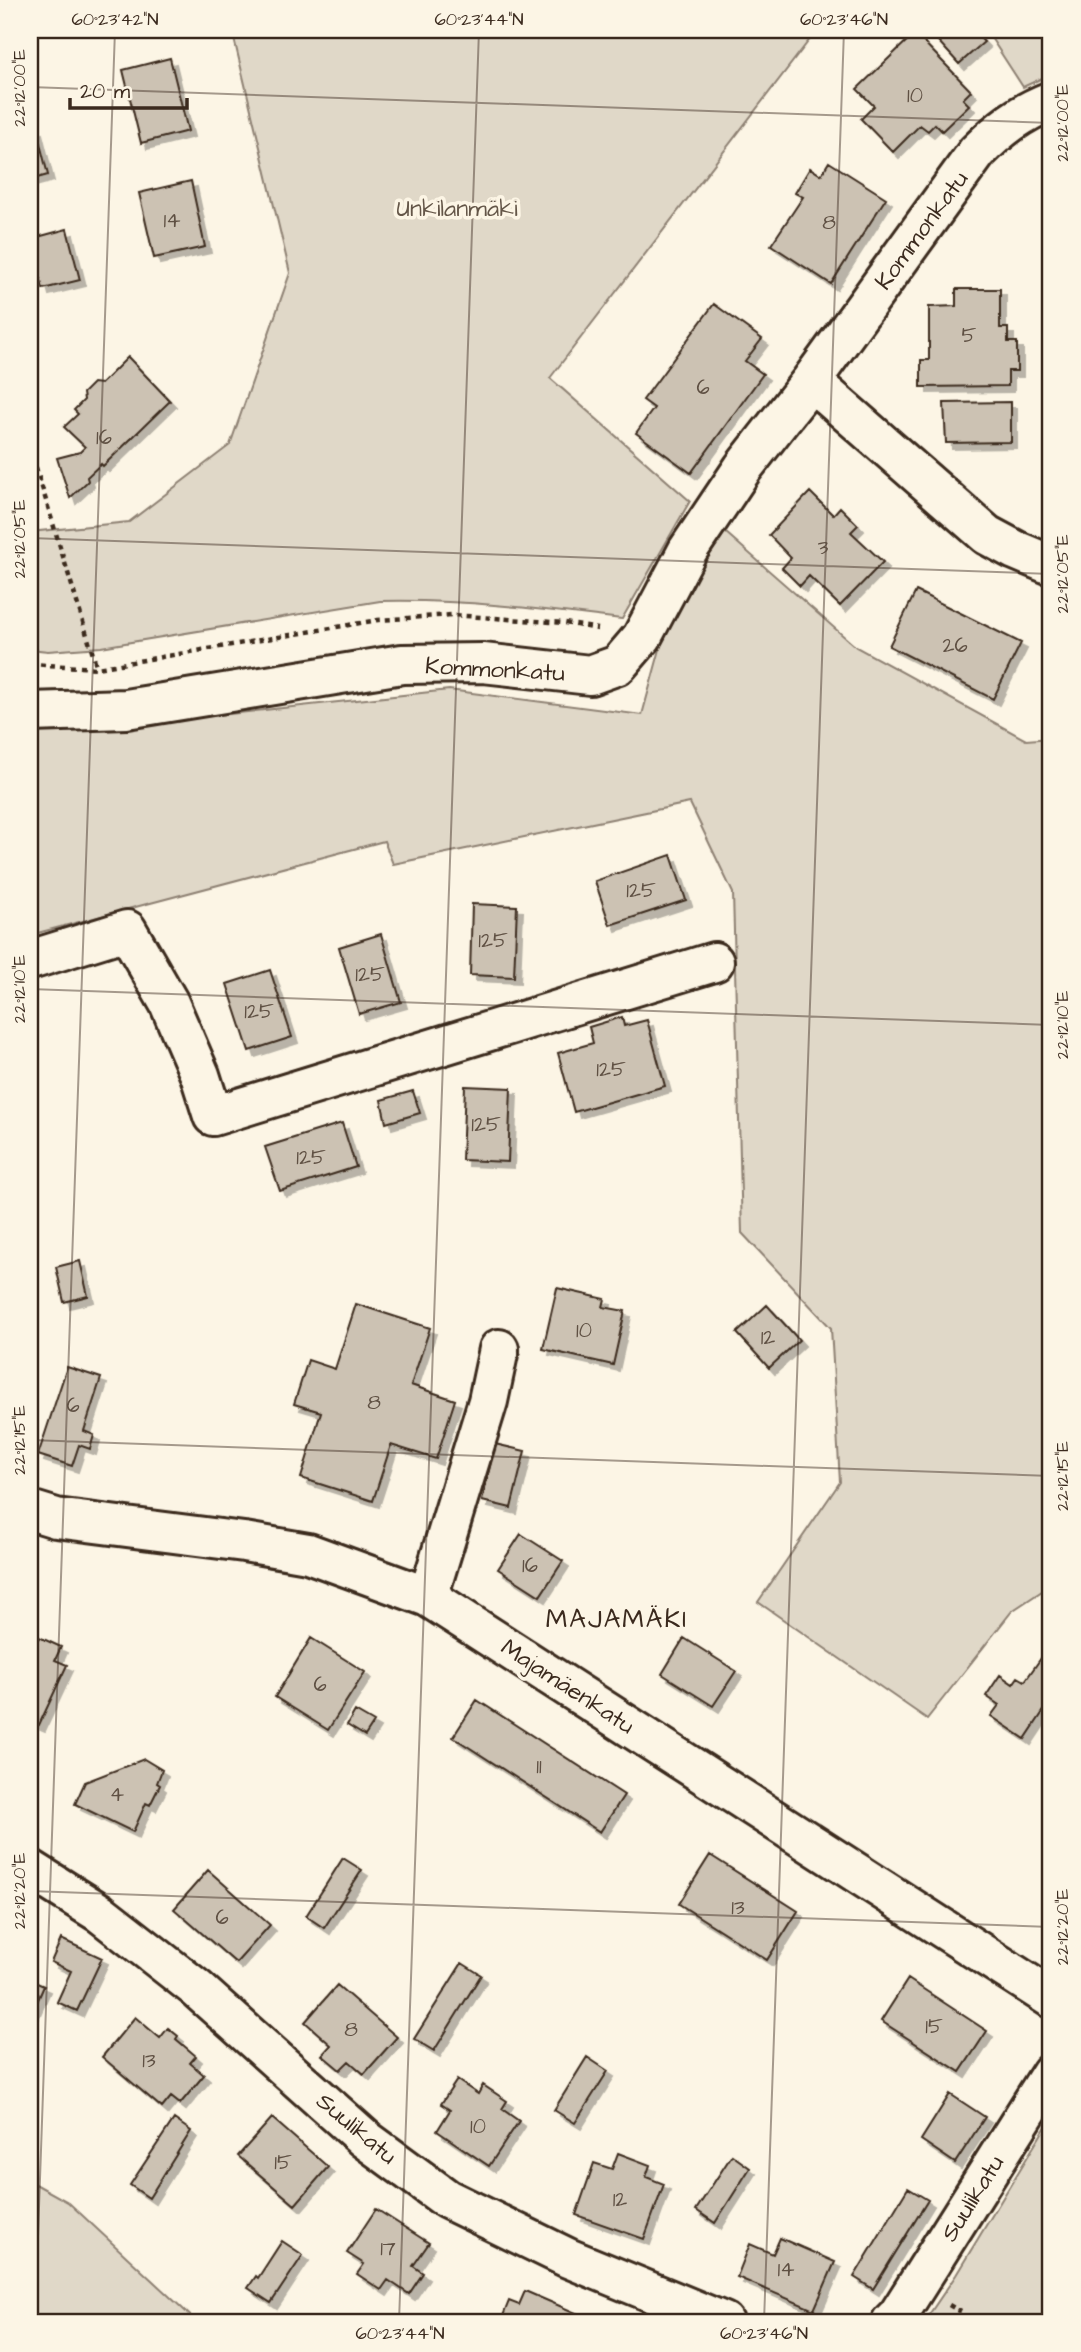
<svg xmlns="http://www.w3.org/2000/svg" width="1081" height="2352" viewBox="0 0 1081 2352" font-family="'Architects Daughter',sans-serif">
  <style>
    .green { fill: #e0d8c8; stroke: #8e8173; stroke-width: 2 }
    .building { fill: #ccc2b3; stroke: #3b2a1e; stroke-width: 2; filter: url(#shadow) }
    .lines { fill: none; stroke-linecap: round; stroke-linejoin: round }
    .minor-casing { stroke: #3b2a1e; stroke-width: 44 }
    .path { stroke: #3b2a1e; stroke-width: 4.5; stroke-dasharray: 5 5; stroke-linecap: butt }
    .minor { stroke: #fcf5e5; stroke-width: 38 }
    .ticks { fill: none; stroke: #3b2a1e; stroke-width: 2; stroke-opacity: 0.45 }
    .labels { text-anchor: middle; stroke-width: 7; stroke-linejoin: round; paint-order: stroke }
    .number-label { font-size: 21px; fill: #5f5043 }
    .park-label { font-size: 24px; fill: #645648; stroke: #fcf5e5 }
    .street-label { font-size: 24px; fill: #3b2a1e; stroke: #fcf5e5 }
    .neighbourhood-label { font-size: 26px; letter-spacing: 2px; fill: #3b2a1e; stroke: #fcf5e5 }
    .neatline { fill: none; stroke: #3b2a1e; stroke-width: 2.5 }
    .ticks-label { font-size: 18px; text-anchor: middle; fill: #3b2a1e }
  </style>
  <defs>
    <filter id="shadow"><feDropShadow dx="6" dy="6" stdDeviation="0" flood-color="#0004"/></filter>
  </defs>
  <rect width="100%" height="100%" fill="#fcf5e5"/>
  <filter id="ink" filterUnits="userSpaceOnUse"><feTurbulence type="fractalNoise" baseFrequency=".0143" numOctaves="2"/><feDisplacementMap in="SourceGraphic" scale="14" xChannelSelector="R" yChannelSelector="G"/><feConvolveMatrix kernelMatrix="1 2 1 2 8 2 1 2 1" color-interpolation-filters="sRGB"/></filter>
  <g filter="url(#ink)">
    <path class="green" d="M 232,30 L 817,30 L 550,378 L 690,501 L 622,619 C 541,609 461,599 380,601 L 101,647 L 48,651 L 30,649 L 30,532 L 129,522 L 230,445 L 290,273 Z
      M 986,30 L 1051,30 L 1051,74 L 1023,87 Z
      M 725,532 L 856,647 L 1026,740 L 1051,738 L 1051,1585 L 1012,1611 L 927,1719 L 758,1602 L 840,1482 L 831,1328 L 742,1233 L 733,893 L 690,803 L 393,864 L 384,841 L 30,935 L 30,730 L 155,722 L 449,690 L 642,715 L 665,631 L 692,580 Z
      M 1051,2118 L 1051,2322 L 924,2322 L 956,2275 Z
      M 30,2181 L 68,2202 L 197,2322 L 30,2322 Z"/>
    <path class="building" d="M 928,30 L 973,30 L 984,42 L 959,64 Z
      M 915,33 L 971,91 L 963,99 L 969,105 L 942,131 L 935,124 L 928,131 L 920,125 L 893,152 L 861,119 L 874,106 L 857,89 Z
      M 170,58 L 188,131 L 141,143 L 123,70 Z
      M 36,128 L 48,175 L 30,180 L 30,130 Z
      M 829,162 L 886,198 L 831,284 L 771,245 L 803,197 L 795,193 L 810,168 L 821,175 Z
      M 191,181 L 205,247 L 154,258 L 139,193 Z
      M 67,229 L 80,280 L 43,289 L 30,239 Z
      M 956,289 L 1000,289 L 1000,328 L 1008,328 L 1008,342 L 1017,342 L 1017,371 L 1008,371 L 1008,386 L 921,387 L 921,360 L 929,360 L 929,307 L 956,306 Z
      M 714,304 L 762,339 L 745,361 L 763,374 L 691,473 L 636,433 L 654,408 L 643,400 Z
      M 128,357 L 170,401 L 103,466 L 101,464 L 87,477 L 88,481 L 70,498 L 57,458 L 80,452 L 85,447 L 64,427 L 78,414 L 74,410 L 84,400 L 83,393 L 93,383 L 101,384 Z
      M 1011,402 L 1011,442 L 946,443 L 944,403 Z
      M 810,492 L 833,515 L 840,507 L 858,525 L 851,532 L 883,562 L 840,606 L 809,576 L 800,586 L 782,568 L 791,558 L 769,535 Z
      M 916,591 L 1021,643 L 993,699 L 889,646 Z
      M 671,855 L 686,900 L 610,925 L 595,881 Z
      M 472,904 L 517,906 L 514,977 L 470,975 Z
      M 381,934 L 401,1002 L 359,1014 L 339,947 Z
      M 270,970 L 292,1037 L 249,1051 L 227,984 Z
      M 622,1017 L 624,1026 L 647,1020 L 665,1086 L 574,1112 L 558,1053 L 593,1043 L 589,1027 Z
      M 465,1086 L 511,1088 L 508,1162 L 462,1160 Z
      M 413,1091 L 420,1113 L 386,1123 L 381,1100 Z
      M 342,1123 L 356,1167 L 280,1191 L 265,1147 Z
      M 80,1261 L 88,1296 L 64,1302 L 56,1267 Z
      M 557,1288 L 605,1299 L 603,1307 L 625,1311 L 613,1365 L 543,1349 Z
      M 356,1304 L 430,1328 L 411,1385 L 455,1400 L 436,1459 L 391,1445 L 373,1501 L 301,1478 L 321,1412 L 294,1404 L 308,1360 L 335,1369 Z
      M 767,1305 L 799,1340 L 769,1368 L 737,1333 Z
      M 67,1367 L 101,1378 L 84,1431 L 94,1435 L 90,1449 L 79,1445 L 72,1466 L 38,1455 Z
      M 495,1444 L 525,1451 L 511,1508 L 482,1501 Z
      M 521,1534 L 563,1561 L 540,1596 L 498,1569 Z
      M 39,1637 L 61,1647 L 55,1660 L 67,1665 L 39,1725 L 30,1721 L 30,1648 L 33,1650 Z
      M 311,1638 L 365,1672 L 328,1730 L 275,1697 Z
      M 684,1638 L 736,1671 L 713,1706 L 662,1674 Z
      M 1046,1651 L 1051,1654 L 1051,1700 L 1025,1739 L 991,1716 L 999,1705 L 986,1696 L 1000,1675 L 1013,1684 L 1018,1677 L 1025,1681 Z
      M 477,1700 L 624,1795 L 600,1832 L 453,1737 Z
      M 355,1711 L 374,1722 L 365,1736 L 347,1725 Z
      M 144,1759 L 162,1770 L 157,1783 L 160,1785 L 150,1805 L 146,1803 L 133,1832 L 75,1804 L 85,1782 Z
      M 710,1855 L 798,1911 L 767,1960 L 679,1904 Z
      M 343,1858 L 362,1870 L 324,1928 L 306,1916 Z
      M 208,1870 L 270,1925 L 236,1963 L 174,1909 Z
      M 61,1939 L 102,1958 L 77,2011 L 57,2002 L 71,1971 L 51,1962 Z
      M 462,1963 L 481,1975 L 434,2051 L 414,2039 Z
      M 908,1979 L 987,2031 L 960,2072 L 881,2021 Z
      M 30,1980 L 44,1986 L 30,2018 Z
      M 337,1985 L 397,2037 L 364,2074 L 349,2061 L 340,2070 L 322,2055 L 331,2045 L 305,2022 Z
      M 135,2017 L 160,2038 L 168,2028 L 178,2036 L 176,2039 L 196,2056 L 190,2063 L 204,2075 L 180,2104 L 171,2097 L 162,2108 L 102,2057 Z
      M 587,2057 L 608,2071 L 575,2123 L 554,2110 Z
      M 457,2080 L 478,2094 L 483,2085 L 507,2101 L 502,2109 L 519,2121 L 489,2166 L 437,2131 L 450,2110 L 441,2104 Z
      M 950,2094 L 985,2117 L 955,2163 L 921,2140 Z
      M 272,2118 L 328,2167 L 295,2205 L 238,2156 Z
      M 174,2119 L 191,2131 L 149,2198 L 130,2185 Z
      M 618,2153 L 650,2165 L 646,2177 L 664,2184 L 644,2239 L 576,2215 L 594,2163 L 612,2169 Z
      M 732,2155 L 750,2168 L 715,2223 L 696,2210 Z
      M 908,2188 L 928,2200 L 873,2289 L 854,2277 Z
      M 376,2209 L 429,2243 L 413,2266 L 423,2273 L 409,2294 L 388,2280 L 381,2290 L 357,2274 L 364,2264 L 347,2253 Z
      M 780,2238 L 835,2262 L 814,2310 L 737,2277 L 750,2244 L 773,2254 Z
      M 282,2241 L 303,2255 L 271,2303 L 248,2288 L 256,2276 L 258,2278 Z
      M 525,2291 L 583,2316 L 580,2322 L 501,2321 L 509,2301 L 519,2305 Z"/>
    <g class="lines">
      <defs>
        <path id="minor" d="M 811,381 L 987,535 L 1015,550 L 1051,565
          M 30,712 L 126,709 L 402,664 L 483,663 L 590,675 L 618,665 L 642,637 L 688,550 L 743,468 L 811,381 L 977,152 C 1000,129 1020,113 1051,101
          M 30,960 L 127,930 L 169,1003 L 200,1075 L 213,1116 L 714,962
          M 30,1510 L 56,1518 L 244,1542 L 308,1553 L 428,1597 L 1051,1998
          M 428,1597 L 488,1401 L 499,1349
          M 30,1869 L 100,1913 L 196,1988 L 365,2139 L 447,2199 L 568,2258 L 724,2322
          M 891,2322 L 898,2315 L 1051,2073"/>
      </defs>
      <use href="#minor" class="minor-casing"/>
      <path class="path" d="M 30,448 L 97,668
        M 30,664 L 97,668 L 378,620 L 452,615 L 565,623 L 598,629
        M 949,2305 L 961,2312"/>
      <use href="#minor" class="minor"/>
    </g>
  </g>
  <path class="ticks" d="M 30,87 L 1051,123M 30,538 L 1051,574M 30,989 L 1051,1025M 30,1440 L 1051,1476M 30,1891 L 1051,1927M 35,2322 L 115,30M 399,2322 L 479,30M 764,2322 L 844,30"/>
  <g class="labels">
    <g class="number-label">
      <text x="915" y="102">10</text>
      <text x="172" y="227">14</text>
      <text x="829" y="229">8</text>
      <text x="969" y="342">5</text>
      <text x="703" y="394">6</text>
      <text x="104" y="444">16</text>
      <text x="823" y="554">3</text>
      <text x="955" y="652">26</text>
      <text x="641" y="897">125</text>
      <text x="493" y="947">125</text>
      <text x="370" y="981">125</text>
      <text x="259" y="1018">125</text>
      <text x="611" y="1076">125</text>
      <text x="486" y="1131">125</text>
      <text x="311" y="1164">125</text>
      <text x="584" y="1337">10</text>
      <text x="768" y="1344">12</text>
      <text x="374" y="1409">8</text>
      <text x="73" y="1412">6</text>
      <text x="530" y="1572">16</text>
      <text x="320" y="1691">6</text>
      <text x="539" y="1773">11</text>
      <text x="117" y="1801">4</text>
      <text x="738" y="1914">13</text>
      <text x="222" y="1924">6</text>
      <text x="934" y="2033">15</text>
      <text x="351" y="2036">8</text>
      <text x="149" y="2067">13</text>
      <text x="478" y="2133">10</text>
      <text x="283" y="2169">15</text>
      <text x="620" y="2206">12</text>
      <text x="388" y="2255">17</text>
      <text x="786" y="2276">14</text>
    </g>
    <g class="park-label">
      <text x="457" y="216">Unkilanmäki</text>
    </g>
    <g class="street-label">
      <text transform="translate(921 230) rotate(-54)" y="8">Kommonkatu</text>
      <text transform="translate(495 669) rotate(3)" y="8">Kommonkatu</text>
      <text transform="translate(568 1686) rotate(33)" y="8">Majamäenkatu</text>
      <text transform="translate(357 2128) rotate(40)" y="8">Suulikatu</text>
      <text transform="translate(972 2198) rotate(-58)" y="8">Suulikatu</text>
    </g>
    <g class="neighbourhood-label">
      <text x="617" y="1627">MAJAMÄKI</text>
    </g>
  </g>
  <rect width="1081" height="2352" fill="none" stroke="#fcf5e5" stroke-width="77"/>
  <path d="M70 98v10h117v-10" fill="none" stroke="#3b2a1e" stroke-width="3.5"/>
  <text x="80" y="98" font-size="21" fill="#3b2a1e" stroke="#fcf5e5" stroke-width="5" paint-order="stroke">20 m</text>
  <rect x="38" y="38" width="1004" height="2276" class="neatline"/>
  <g class="ticks-label">
    <text x="115" y="25">60°23'42"N</text>
    <text x="479" y="25">60°23'44"N</text>
    <text x="844" y="25">60°23'46"N</text>
    <text transform="translate(19 88) rotate(-90)" y="6">22°12'00"E</text>
    <text transform="translate(1062 123) rotate(-90)" y="6">22°12'00"E</text>
    <text transform="translate(19 539) rotate(-90)" y="6">22°12'05"E</text>
    <text transform="translate(1062 574) rotate(-90)" y="6">22°12'05"E</text>
    <text transform="translate(19 989) rotate(-90)" y="6">22°12'10"E</text>
    <text transform="translate(1062 1025) rotate(-90)" y="6">22°12'10"E</text>
    <text transform="translate(19 1440) rotate(-90)" y="6">22°12'15"E</text>
    <text transform="translate(1062 1476) rotate(-90)" y="6">22°12'15"E</text>
    <text transform="translate(19 1891) rotate(-90)" y="6">22°12'20"E</text>
    <text transform="translate(1062 1927) rotate(-90)" y="6">22°12'20"E</text>
    <text x="400" y="2339">60°23'44"N</text>
    <text x="764" y="2339">60°23'46"N</text>
  </g>
</svg>
